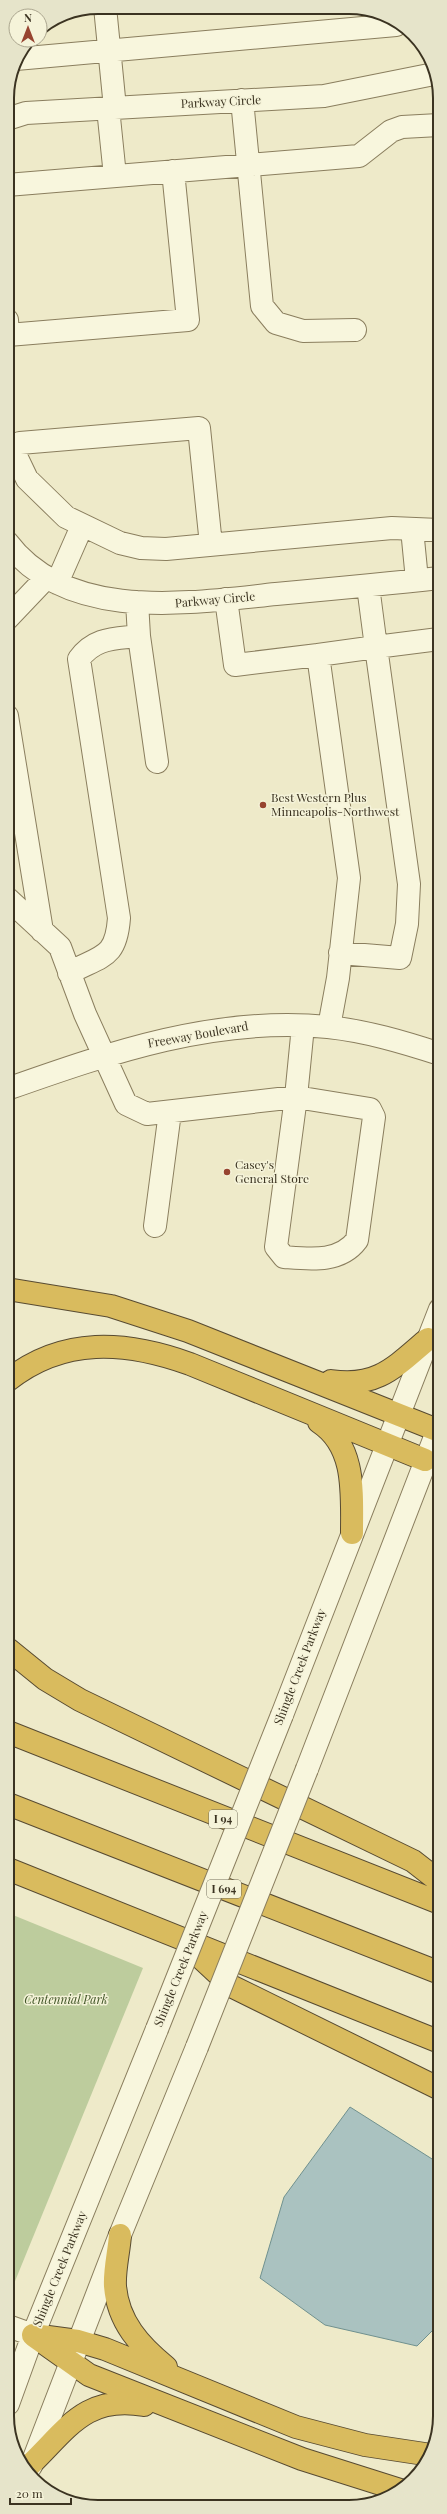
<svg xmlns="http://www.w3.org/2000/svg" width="447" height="2514" viewBox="0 0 447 2514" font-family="'Playfair Display',serif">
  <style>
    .green { fill: #bdcc9d }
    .water { fill: #aac2c0; stroke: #70918f }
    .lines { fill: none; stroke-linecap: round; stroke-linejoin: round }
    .minor-casing { stroke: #8a7e5e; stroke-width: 24 }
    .highway-casing { stroke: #584b32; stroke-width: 24 }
    .minor { stroke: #f8f6dd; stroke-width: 22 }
    .highway { stroke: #d9bb5e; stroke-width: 22 }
    .minor-bridge-casing { stroke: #8a7e5e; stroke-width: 24; stroke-linecap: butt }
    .minor-bridge { stroke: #f8f6dd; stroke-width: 22 }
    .poi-dot { fill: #974430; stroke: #f5f3d9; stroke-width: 1.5 }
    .labels { text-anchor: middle; stroke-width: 3; stroke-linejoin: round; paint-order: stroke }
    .shield { fill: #f5f3d9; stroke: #736d58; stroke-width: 1 }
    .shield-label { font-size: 11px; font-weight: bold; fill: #3b3321 }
    .street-label { font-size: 12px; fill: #3b3321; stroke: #f5f3d9 }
    .poi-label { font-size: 12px; fill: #3b3321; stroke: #f5f3d9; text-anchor: start }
    .park-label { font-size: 12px; font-style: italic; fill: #425628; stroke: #f5f3d9 }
    .rim { fill: none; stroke: #3b3321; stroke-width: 2 }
  </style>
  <rect width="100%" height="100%" fill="#eeeac9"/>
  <path class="green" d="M 8,1913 L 143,1968 L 11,2291 L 8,2291 Z"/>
  <path class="water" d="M 8,2040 L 14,2065 L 8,2106 Z
    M 350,2107 L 440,2164 L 440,2323 L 417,2346 L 325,2325 L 260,2278 L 284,2197 Z"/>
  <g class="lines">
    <defs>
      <path id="minor" d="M 105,7 L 115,108
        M 16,59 L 396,25
        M 242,100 L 262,306 L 276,323 L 303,331 L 355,330
        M 108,108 L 115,176
        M 7,119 L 26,113 L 324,96 L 434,74
        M 7,185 L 359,156 L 391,131 L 402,127 L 439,125
        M 7,320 L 8,335 L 188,320 L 173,171
        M 412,529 L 417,580
        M 7,542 C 68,623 189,603 276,594 C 331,589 385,584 439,578
        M 211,545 L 199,428 L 20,443 L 15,454 L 27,479 L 66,517 L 120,543 L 141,548 L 166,549 L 392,528 L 439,530
        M 57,583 L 82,526
        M 368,586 L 376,647 L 439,639
        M 226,599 L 235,665 L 318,655 L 349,878 L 338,978 L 329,1027
        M 7,619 L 46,578
        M 139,636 L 157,762
        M 318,655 L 376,647 L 409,884 L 407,924 L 400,958 L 340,953
        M 7,716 L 42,931
        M 7,898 L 60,947 L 85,1014 L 126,1104 L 147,1114 L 296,1097 L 303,1026
        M 69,973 C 102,955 116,959 119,918 L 79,659 C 95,637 115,639 139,636 L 137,602
        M 7,1089 C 112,1052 216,1016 328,1027 C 366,1031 403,1042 440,1054
        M 296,1097 L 370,1109 L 374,1117 L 357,1240 C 340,1263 310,1259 284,1257 L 276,1247 Z
        M 155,1226 L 170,1112
        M 282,1715 L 440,1309
        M 307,1769 L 440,1424
        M 8,2326 L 33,2335
        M 8,2404 L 33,2335 L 157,2029
        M 31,2466 L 120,2235 L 197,2047"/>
      <path id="highway" d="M 7,1289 L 111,1306 L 188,1331 L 437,1430
        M 7,1381 C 63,1336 126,1341 190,1364 L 425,1460
        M 331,1381 C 377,1388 395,1367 428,1339
        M 319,1422 C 356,1446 352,1493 352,1533
        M 8,1649 L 45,1679 L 80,1700 L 413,1861 L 440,1882
        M 8,1732 L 440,1903
        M 8,1804 L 440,1973
        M 8,1869 L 440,2042
        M 188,1946 L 231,1986 L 440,2089
        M 120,2235 C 119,2251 114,2270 115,2286 C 118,2322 140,2346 166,2367
        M 33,2335 L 78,2341 L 105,2349 L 296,2427 L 365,2445 L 431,2455
        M 34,2336 L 89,2375 L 302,2459 L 400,2490
        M 31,2464 C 68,2428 86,2395 144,2405"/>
    </defs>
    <use href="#minor" class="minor-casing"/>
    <use href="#highway" class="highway-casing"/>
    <use href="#minor" class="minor"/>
    <use href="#highway" class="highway"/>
    <defs>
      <path id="minor-bridge" d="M 157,2029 L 282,1715
        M 197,2047 L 307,1769"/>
    </defs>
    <use href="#minor-bridge" class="minor-bridge-casing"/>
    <use href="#minor-bridge" class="minor-bridge"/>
  </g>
  <g class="poi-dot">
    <circle cx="263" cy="805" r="4"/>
    <circle cx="227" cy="1172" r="4"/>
  </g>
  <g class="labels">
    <g class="shield">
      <rect x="209" y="1810" width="28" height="18" rx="3"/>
      <rect x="207" y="1880" width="34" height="18" rx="3"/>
    </g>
    <g class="shield-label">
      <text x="223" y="1823">I 94</text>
      <text x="224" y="1893">I 694</text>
    </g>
    <g class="street-label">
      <text transform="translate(221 102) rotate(-3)" y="4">Parkway Circle</text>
      <text transform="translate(215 600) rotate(-5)" y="4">Parkway Circle</text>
      <text transform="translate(198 1035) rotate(-10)" y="4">Freeway Boulevard</text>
      <text transform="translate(300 1667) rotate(-69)" y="4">Shingle Creek Parkway</text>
      <text transform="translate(181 1969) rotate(-68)" y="4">Shingle Creek Parkway</text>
      <text transform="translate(60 2269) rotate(-68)" y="4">Shingle Creek Parkway</text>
    </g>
    <g class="poi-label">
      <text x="271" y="802">Best Western Plus<tspan x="271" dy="14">Minneapolis-Northwest</tspan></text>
      <text x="235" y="1169">Casey's<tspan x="235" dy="14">General Store</tspan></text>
    </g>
    <g class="park-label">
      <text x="66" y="2004">Centennial Park</text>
    </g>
  </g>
  <path d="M0 0H447V2514H0ZM98 14H349A84 84 0 0 1 433 98V2416A84 84 0 0 1 349 2500H98A84 84 0 0 1 14 2416V98A84 84 0 0 1 98 14Z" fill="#e6e4ca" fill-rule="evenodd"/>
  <path class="rim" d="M98 14H349A84 84 0 0 1 433 98V2416A84 84 0 0 1 349 2500H98A84 84 0 0 1 14 2416V98A84 84 0 0 1 98 14Z"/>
  <g transform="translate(28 28)"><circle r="19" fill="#f5f3d9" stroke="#aba68f"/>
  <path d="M0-3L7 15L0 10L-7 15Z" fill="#974430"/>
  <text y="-6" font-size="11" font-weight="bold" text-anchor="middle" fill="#3b3321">N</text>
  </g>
  <path d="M10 2498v6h61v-6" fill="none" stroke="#3b3321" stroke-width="2"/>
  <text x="16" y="2498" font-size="12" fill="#3b3321" stroke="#f5f3d9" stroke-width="3" paint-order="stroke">20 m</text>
</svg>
